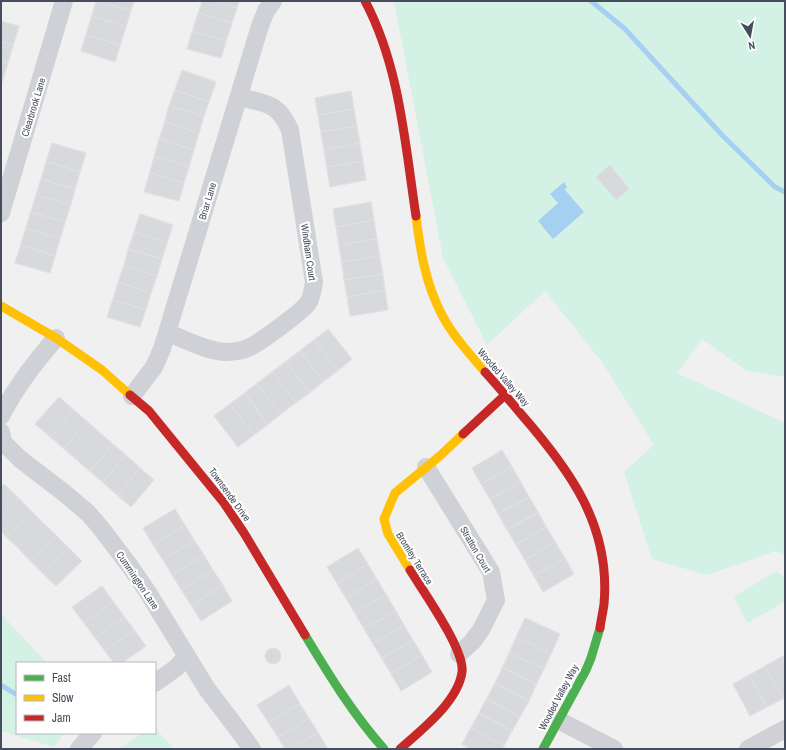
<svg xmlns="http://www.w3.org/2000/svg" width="786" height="750" viewBox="0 0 786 750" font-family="'Archivo Narrow',sans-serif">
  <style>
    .green { fill: #d3f1e5 }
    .water { fill: #a5d0f1 }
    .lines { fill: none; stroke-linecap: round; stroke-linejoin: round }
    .stream { stroke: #a5d0f1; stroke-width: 5 }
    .building { fill: #d8d9dc; stroke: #e1e1e3 }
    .street { stroke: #d0d1d6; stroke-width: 18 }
    .fast { stroke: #4caf50; stroke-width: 9 }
    .slow { stroke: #ffc107; stroke-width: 9 }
    .jam { stroke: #c62828; stroke-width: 9 }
    .labels { text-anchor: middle; stroke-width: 4; stroke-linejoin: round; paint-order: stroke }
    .street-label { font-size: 10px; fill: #464d5d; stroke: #fff }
  </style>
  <rect width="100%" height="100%" fill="#f0f0f0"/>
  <path class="green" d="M 394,1 L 785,1 L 785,377 L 747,371 L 702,339 L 677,373 L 785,423 L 785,556 L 776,551 L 707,575 L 652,559 L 624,472 L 654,445 L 602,362 L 545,291 L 487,345 L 443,258 Z
    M 776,571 L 785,577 L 785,602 L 747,623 L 734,597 Z
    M 1,614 L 47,663 L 17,663 L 17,733 L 64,733 L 54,747 L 1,731 Z
    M 155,728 L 174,749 L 119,749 L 142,733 L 155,733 Z"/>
  <path class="water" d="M 564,182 L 567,187 L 565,190 L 584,212 L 553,239 L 538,221 L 558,203 L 550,194 Z"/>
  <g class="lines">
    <path class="stream" d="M 591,1 L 625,29 L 722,135 L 775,187 L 785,192
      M 1,685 L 17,695"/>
  </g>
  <path class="building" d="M 96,1 L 134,1 L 115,62 L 81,51 Z
    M 96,1 L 131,11 L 126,27 L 92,16 Z
    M 96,1 L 134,1 L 131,11 Z
    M 202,1 L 239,1 L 221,58 L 187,49 Z
    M 202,1 L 215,1 L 237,8 L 232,23 L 198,13 Z
    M 215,1 L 239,1 L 237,8 Z
    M 198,13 L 232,23 L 226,41 L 192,31 Z
    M 92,16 L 126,27 L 120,45 L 86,35 Z
    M 1,21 L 19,26 L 1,86 Z
    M 1,21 L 19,26 L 13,45 L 1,42 Z
    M 192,31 L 226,41 L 221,58 L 187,49 Z
    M 86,35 L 120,45 L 115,62 L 81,51 Z
    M 1,42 L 13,45 L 8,63 L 1,61 Z
    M 1,61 L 8,63 L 3,80 L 1,80 Z
    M 182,70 L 216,82 L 204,116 L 179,201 L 144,192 L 169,106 Z
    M 182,70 L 216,82 L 209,102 L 175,90 Z
    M 175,90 L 209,102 L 204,116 L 169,106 Z
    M 351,91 L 366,180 L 330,187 L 315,98 Z
    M 351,91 L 354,109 L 318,115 L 315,98 Z
    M 169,106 L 204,116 L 199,133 L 165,122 Z
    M 354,109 L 357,126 L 321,132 L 318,115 Z
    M 165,122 L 199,133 L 194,150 L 159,139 Z
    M 357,126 L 360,143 L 324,150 L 321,132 Z
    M 159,139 L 194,150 L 189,166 L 154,156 Z
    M 52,143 L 86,153 L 50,273 L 15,263 Z
    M 52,143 L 86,153 L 80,172 L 46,161 Z
    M 360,143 L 363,161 L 327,167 L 324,150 Z
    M 154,156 L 189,166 L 184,183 L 150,173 Z
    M 46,161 L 80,172 L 75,189 L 41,179 Z
    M 363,161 L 366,180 L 330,187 L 327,167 Z
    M 610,165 L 629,189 L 616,200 L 596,177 Z
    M 150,173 L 184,183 L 179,201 L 144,192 Z
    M 41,179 L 75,189 L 71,205 L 36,195 Z
    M 36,195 L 71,205 L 65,222 L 31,212 Z
    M 371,202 L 388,310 L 350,316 L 333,209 Z
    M 371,202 L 374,220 L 336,227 L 333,209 Z
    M 31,212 L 65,222 L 60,239 L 26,228 Z
    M 140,214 L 173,225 L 140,327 L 107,317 Z
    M 140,214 L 173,225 L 167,243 L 134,232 Z
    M 374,220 L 377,239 L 339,245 L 336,227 Z
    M 26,228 L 60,239 L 55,256 L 21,245 Z
    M 134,232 L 167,243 L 162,259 L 128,249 Z
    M 377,239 L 380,256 L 342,262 L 339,245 Z
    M 21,245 L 55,256 L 50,273 L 15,263 Z
    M 128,249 L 162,259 L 157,276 L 124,266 Z
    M 380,256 L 383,274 L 344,280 L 342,262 Z
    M 124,266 L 157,276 L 151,293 L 118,282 Z
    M 383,274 L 385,290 L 347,297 L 344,280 Z
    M 118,282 L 151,293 L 146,310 L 113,300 Z
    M 385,290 L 388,310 L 350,316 L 347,297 Z
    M 113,300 L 146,310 L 140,327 L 107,317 Z
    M 328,329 L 352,359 L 238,447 L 214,416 Z
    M 328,329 L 352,359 L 338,371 L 314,340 Z
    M 314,340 L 338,371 L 323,382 L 300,351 Z
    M 300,351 L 323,382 L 310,393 L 286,362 Z
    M 286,362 L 310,393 L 296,403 L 273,372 Z
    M 273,372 L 296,403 L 281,414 L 257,384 Z
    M 257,384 L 281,414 L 268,425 L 245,393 Z
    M 245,393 L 268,425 L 254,435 L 230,404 Z
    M 59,397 L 154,480 L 131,507 L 35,424 Z
    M 59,397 L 74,410 L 51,437 L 35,424 Z
    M 230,404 L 254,435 L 238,447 L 214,416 Z
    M 74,410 L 87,421 L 64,448 L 51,437 Z
    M 87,421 L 100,433 L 76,459 L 64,448 Z
    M 100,433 L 113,444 L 90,471 L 76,459 Z
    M 113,444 L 126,455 L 103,482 L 90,471 Z
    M 502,450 L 574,574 L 543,592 L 472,468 Z
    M 502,450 L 512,466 L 481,484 L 472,468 Z
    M 126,455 L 140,468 L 117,495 L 103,482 Z
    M 512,466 L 521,482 L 490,499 L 481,484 Z
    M 140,468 L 154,480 L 131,507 L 117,495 Z
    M 521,482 L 529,497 L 498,514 L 490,499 Z
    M 4,484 L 82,561 L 56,586 L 1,531 L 1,487 Z
    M 4,484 L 19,498 L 1,516 L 1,487 Z
    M 529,497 L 538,512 L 507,530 L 498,514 Z
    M 19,498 L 31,511 L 6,537 L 1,531 L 1,516 Z
    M 175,509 L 232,601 L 201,621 L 143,528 Z
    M 175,509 L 185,525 L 153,545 L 143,528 Z
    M 31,511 L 43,523 L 18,548 L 6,537 Z
    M 538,512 L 546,527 L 516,545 L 507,530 Z
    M 43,523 L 56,535 L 30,561 L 18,548 Z
    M 185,525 L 194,540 L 163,560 L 153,545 Z
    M 546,527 L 555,542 L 525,560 L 516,545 Z
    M 56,535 L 69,548 L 43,574 L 30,561 Z
    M 194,540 L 204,555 L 172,575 L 163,560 Z
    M 555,542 L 565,558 L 534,576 L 525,560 Z
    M 69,548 L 82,561 L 56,586 L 43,574 Z
    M 358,548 L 432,672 L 401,691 L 327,567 Z
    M 358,548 L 368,564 L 337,583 L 327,567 Z
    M 204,555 L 213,570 L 181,590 L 172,575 Z
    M 565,558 L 574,574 L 543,592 L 534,576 Z
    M 368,564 L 377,579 L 346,598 L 337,583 Z
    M 213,570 L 223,585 L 191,605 L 181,590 Z
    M 377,579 L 386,594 L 355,613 L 346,598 Z
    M 223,585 L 232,601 L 201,621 L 191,605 Z
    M 102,586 L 146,646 L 122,663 L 114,663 L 72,607 Z
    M 102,586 L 113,602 L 84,623 L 72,607 Z
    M 386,594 L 396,611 L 364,628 L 355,613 Z
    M 113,602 L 124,617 L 95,638 L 84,623 Z
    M 396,611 L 404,625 L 373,644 L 364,628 Z
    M 124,617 L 134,630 L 105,651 L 95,638 Z
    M 525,618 L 560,634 L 529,701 L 502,749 L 470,749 L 462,744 L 495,683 Z
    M 525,618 L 560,634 L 551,654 L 516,637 Z
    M 404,625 L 413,640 L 382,658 L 373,644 Z
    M 134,630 L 146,646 L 122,663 L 114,663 L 105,651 Z
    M 516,637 L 551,654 L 544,669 L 510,653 Z
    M 413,640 L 422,655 L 391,673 L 382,658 Z
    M265 656a8 8 0 1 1 16 0a8 8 0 1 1-16 0Z
    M 510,653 L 544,669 L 536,684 L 503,668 Z
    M 422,655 L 432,672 L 401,691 L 391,673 Z
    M 785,655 L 785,697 L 750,716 L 733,684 Z
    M 781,657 L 785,665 L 785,697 L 783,699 L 765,666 Z
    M 765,666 L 783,699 L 767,707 L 749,675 Z
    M 503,668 L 536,684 L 529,701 L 495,683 Z
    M 749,675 L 767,707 L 750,716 L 733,684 Z
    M 495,683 L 529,701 L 520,717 L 487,699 Z
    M 289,685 L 300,704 L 328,749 L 285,749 L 268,722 L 257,705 Z
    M 289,685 L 300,704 L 268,722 L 257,705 Z
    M 487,699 L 520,717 L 512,731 L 479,713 Z
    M 300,704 L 309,718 L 278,737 L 268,722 Z
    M 479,713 L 512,731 L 504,746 L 471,728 Z
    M 309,718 L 318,732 L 292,749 L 285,749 L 278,737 Z
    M 471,728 L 504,746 L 502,749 L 470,749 L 462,744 Z
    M 318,732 L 327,747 L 324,749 L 292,749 Z"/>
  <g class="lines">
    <path class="street" d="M 1,213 L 64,1
      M 168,333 C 185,339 208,352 226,352 C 234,352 242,351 250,347 C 259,343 303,311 308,303 C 312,297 313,289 314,282 L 290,130 C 278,102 266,104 239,97
      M 132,396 L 154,367 L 162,349 L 260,26 L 266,11 L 273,1
      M 1,416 C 15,388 35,362 56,338
      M 1,432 L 3,442 L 20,459 L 63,492 L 88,513 L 100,527 L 129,565 L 147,591 L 207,689 L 239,731 L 252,749
      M 426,467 L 491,572 L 496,600 L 481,630 L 472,642 L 459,654
      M 155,683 L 176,668 L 187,656
      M 560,721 L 614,749
      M 79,749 L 93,733
      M 748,749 L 785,729"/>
    <path class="fast" d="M 305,635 C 329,675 353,714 384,749
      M 543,749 L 586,670 L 591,658 L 600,628"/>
    <path class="slow" d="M 416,216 C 420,249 425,281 440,311 C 451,334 469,353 485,372
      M 1,306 L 56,338 L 102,370 L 130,395
      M 410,570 L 388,534 L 384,519 L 395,493 L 441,455 L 463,434"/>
    <path class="jam" d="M 365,1 C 400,67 405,144 416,216
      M 485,372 C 498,386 509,400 521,414 C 570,470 611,526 604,604 C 603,612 601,620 600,628
      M 130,395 L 149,411 L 224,503 L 244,533 L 305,635
      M 463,434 L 504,396
      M 400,749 C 421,730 458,702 462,672 C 465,650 423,591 410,570"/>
  </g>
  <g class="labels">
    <g class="street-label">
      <text transform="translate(33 107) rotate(-73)" y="4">Clearbrook Lane</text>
      <text transform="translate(207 201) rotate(-73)" y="4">Briar Lane</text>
      <text transform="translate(309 252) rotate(82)" y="4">Windham Court</text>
      <text transform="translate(504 377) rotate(49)" y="4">Wooded Valley Way</text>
      <text transform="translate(230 494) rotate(54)" y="4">Townsende Drive</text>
      <text transform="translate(476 549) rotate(60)" y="4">Stratton Court</text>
      <text transform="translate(415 558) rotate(58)" y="4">Bromley Terrace</text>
      <text transform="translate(138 580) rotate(56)" y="4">Cummington Lane</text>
      <text transform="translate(558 697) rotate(-62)" y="4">Wooded Valley Way</text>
    </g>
  </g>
  <rect width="786" height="750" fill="none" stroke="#464d5d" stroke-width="4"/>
  <rect x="16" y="662" width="140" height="72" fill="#ffffff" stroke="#b5b8be"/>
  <rect x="24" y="675" width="20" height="6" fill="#4caf50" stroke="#b5b8be"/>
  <text x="52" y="682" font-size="12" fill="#464d5d">Fast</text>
  <rect x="24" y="695" width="20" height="6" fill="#ffc107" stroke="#b5b8be"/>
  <text x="52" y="702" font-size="12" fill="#464d5d">Slow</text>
  <rect x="24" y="715" width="20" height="6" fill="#c62828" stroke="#b5b8be"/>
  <text x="52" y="722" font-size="12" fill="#464d5d">Jam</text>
  <g transform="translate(750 36) rotate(169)" stroke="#ffffff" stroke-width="3" paint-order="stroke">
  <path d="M0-3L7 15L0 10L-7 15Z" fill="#464d5d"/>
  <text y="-6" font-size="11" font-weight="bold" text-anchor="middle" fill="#464d5d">N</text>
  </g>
</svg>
